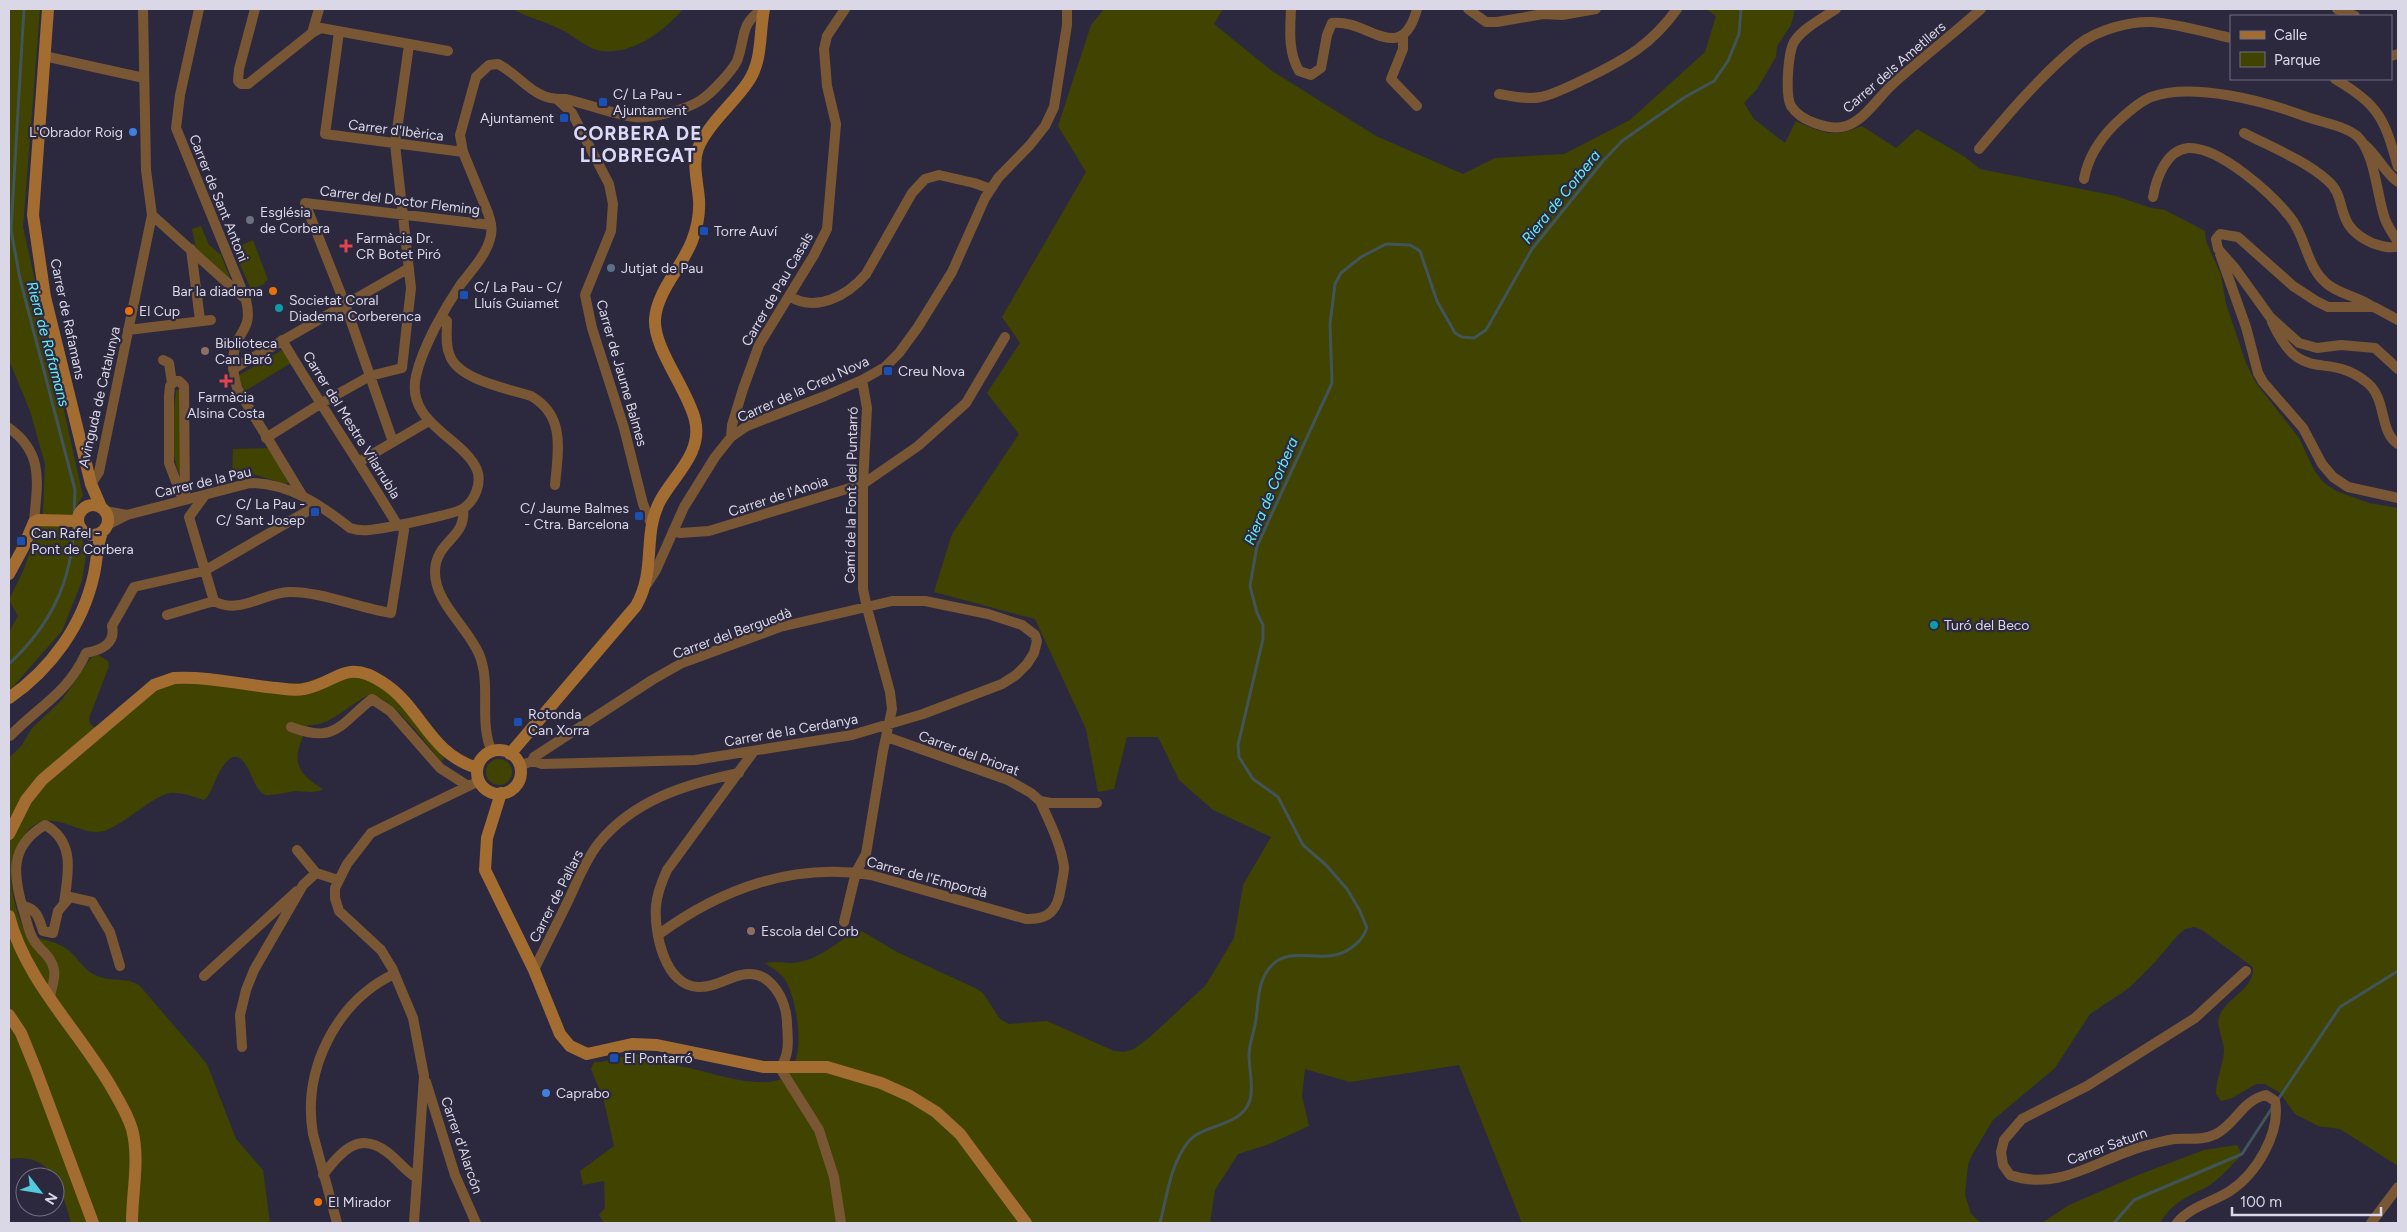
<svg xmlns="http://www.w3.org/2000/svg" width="2407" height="1232" viewBox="0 0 2407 1232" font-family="Figtree,sans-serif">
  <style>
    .green { fill: #404400 }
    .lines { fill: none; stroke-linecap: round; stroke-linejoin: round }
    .stream { stroke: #41545a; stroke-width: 3 }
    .street { stroke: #795734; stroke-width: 10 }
    .secondary { stroke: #a36d32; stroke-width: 12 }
    .transit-dot { fill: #1a4fb4; stroke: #2c293f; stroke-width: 2 }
    .shop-dot { fill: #3f7fe0; stroke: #2c293f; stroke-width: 2 }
    .worship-dot { fill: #6b7280; stroke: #2c293f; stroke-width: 2 }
    .health-dot { fill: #e0444e; stroke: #2c293f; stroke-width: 2 }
    .service-dot { fill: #5c6f8a; stroke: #2c293f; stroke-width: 2 }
    .food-dot { fill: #e8710a; stroke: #2c293f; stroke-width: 2 }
    .culture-dot { fill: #0f9aa8; stroke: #2c293f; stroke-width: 2 }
    .education-dot { fill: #8d6e63; stroke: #2c293f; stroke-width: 2 }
    .labels { text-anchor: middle; stroke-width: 4.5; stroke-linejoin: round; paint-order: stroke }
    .street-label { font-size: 14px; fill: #dad8e7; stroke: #2c293f }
    .poi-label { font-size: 14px; fill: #dad8e7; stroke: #2c293f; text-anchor: start }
    .water-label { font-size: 15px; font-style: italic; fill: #63edf3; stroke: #2c293f }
    .district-label { font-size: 19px; font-weight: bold; letter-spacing: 1px; fill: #dddaf7; stroke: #2c293f }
  </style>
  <rect width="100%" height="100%" fill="#2c293f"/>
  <path class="green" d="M 9,9 L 40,9 L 23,227 L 83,496 L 73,511 L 69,529 L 81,538 L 87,550 L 82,581 L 62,631 L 9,691 L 9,632 L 18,616 L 9,600 L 24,569 L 43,514 L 45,464 L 30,411 L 9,360 Z
    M 512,9 L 511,9 L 683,9 C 664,31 634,54 603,51 C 589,50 574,36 562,30 C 545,21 528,18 512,9 Z
    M 1104,9 L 1223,9 L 1214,24 L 1272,71 L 1376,136 L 1463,174 L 1495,158 L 1564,154 L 1630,120 L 1705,52 L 1716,16 L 1706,9 L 1795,9 L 1791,25 L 1777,46 L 1776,57 L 1757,89 L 1744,103 L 1754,119 L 1785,143 L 1796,121 C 1825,134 1832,138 1862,126 L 1896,148 L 1917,129 L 1965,157 L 1980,169 L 2116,196 L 2151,208 L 2165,210 L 2205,231 L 2206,241 L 2221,275 L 2226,304 L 2246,363 L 2256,383 L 2299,438 L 2314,470 L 2323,482 L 2336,491 L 2369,503 L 2398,508 L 2398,1166 L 2340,1129 L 2318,1126 L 2295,1114 L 2280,1093 L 2265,1084 L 2256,1084 L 2232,1098 L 2221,1101 L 2216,1094 C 2216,1079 2223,1066 2224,1051 C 2224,1041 2216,1025 2219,1017 C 2226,997 2254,991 2253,967 L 2202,930 L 2194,927 L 2185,929 L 2178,935 L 2155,962 L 2129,988 L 2090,1014 L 2055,1068 L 1993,1120 L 1972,1155 L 1968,1165 L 1965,1195 L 1971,1214 L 1981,1223 L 1522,1223 L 1459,1065 L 1350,1082 L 1305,1069 L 1302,1096 L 1309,1126 L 1267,1145 L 1238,1154 L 1215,1190 L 1210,1223 L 604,1223 L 599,1215 L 605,1208 L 604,1181 L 583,1185 L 580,1171 L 614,1146 L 604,1101 L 591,1069 L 594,1062 C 606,1063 617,1057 629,1055 C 643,1053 656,1056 669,1058 L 673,1065 C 704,1069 744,1087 775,1081 C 811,1074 798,1003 786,981 C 781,973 772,968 765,963 C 775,961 783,963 792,963 C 819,961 837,942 858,929 L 897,952 L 975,988 L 983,993 L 1000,1019 L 1009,1024 L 1047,1021 L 1114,1051 L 1124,1052 L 1134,1049 L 1150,1037 L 1206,985 L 1234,938 L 1243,885 L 1271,837 L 1213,810 L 1179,780 L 1158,737 L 1127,737 L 1114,789 L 1098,792 L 1086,729 L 1035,619 L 934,592 L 952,534 L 1019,434 L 987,393 L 1020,343 L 1002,317 L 1086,172 L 1058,126 L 1091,25 Z
    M 201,226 L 209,245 L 221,255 L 231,280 L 196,248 L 192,229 Z
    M 253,240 L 268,280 L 264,282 L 265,284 L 251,289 L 233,249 Z
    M 282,350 L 291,363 L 245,391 L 236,377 Z
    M 180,388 L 180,476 C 169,451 173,417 176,391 Z
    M 270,448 L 290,481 L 286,484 L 249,473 L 232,478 L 233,449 Z
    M 98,655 L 108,661 L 109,666 L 89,718 L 90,724 L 97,729 L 149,684 L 303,683 L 352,667 L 362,666 L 377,672 L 405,693 L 449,747 L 442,762 C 427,745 391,694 369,695 C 350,703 330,727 308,725 C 293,757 291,770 323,789 C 314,794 306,791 296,791 C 287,792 278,795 268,795 C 253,794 253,766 238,757 L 232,757 C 215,769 214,793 204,800 C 193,797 182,792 170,793 C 154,795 125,824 104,831 C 88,836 69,822 53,821 C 41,820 33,824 26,833 C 1,862 12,901 25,933 C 37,939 51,940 62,946 C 76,953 82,970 97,976 C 111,982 126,977 139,985 L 207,1064 L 236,1139 L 263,1170 L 270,1223 L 71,1223 C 62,1190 53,1151 9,1159 L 9,758 L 22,745 L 32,728 L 62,700 L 88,662 L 92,657 Z
    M486 772a13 13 0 1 1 26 0a13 13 0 1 1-26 0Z
    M 2237,1145 L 2242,1154 C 2231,1166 2219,1180 2205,1188 C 2186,1197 2171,1204 2160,1223 L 2042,1223 L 2069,1205 L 2138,1175 L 2204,1150 Z"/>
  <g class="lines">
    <path class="stream" d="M 24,9 L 11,230 L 20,279 L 75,490 L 74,517
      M 9,664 C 51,625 72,581 74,524
      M 2277,1101 L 2340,1007 L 2398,971
      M 1160,1223 C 1167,1196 1170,1164 1189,1141 C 1203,1124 1242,1127 1250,1100 C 1254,1086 1249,1070 1249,1055 C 1249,1045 1253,1035 1255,1025 C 1259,1005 1256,981 1272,965 C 1293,944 1325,967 1351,948 C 1359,942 1363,938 1367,928 L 1360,911 L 1347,889 L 1326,865 L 1303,845 L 1278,797 L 1253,779 L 1239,757 L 1238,745 L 1263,639 L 1263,625 L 1257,613 L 1250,586 L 1257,546 L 1332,383 L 1330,324 L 1335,284 L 1341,273 L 1361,257 L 1386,244 L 1410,245 L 1420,251 L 1437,301 L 1455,333 L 1462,337 L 1474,338 L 1486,330 L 1532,249 L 1603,161 L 1622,141 L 1685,97 L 1714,81 L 1728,61 L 1739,34 L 1741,9
      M 2114,1223 L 2134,1200 L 2242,1154 L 2272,1108"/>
    <path class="street" d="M 199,9 L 180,95 L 176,128 L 246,300 C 253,330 239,328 234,352 C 231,363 234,377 237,388 L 302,495
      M 255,9 L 239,69 L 238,81 L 241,84 L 248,84 L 312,33 L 321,28 L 448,51
      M 1291,9 C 1290,30 1288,52 1299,71 L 1311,75 L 1321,68 L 1327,35 L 1332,23 C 1367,18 1401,68 1417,9
      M 1468,9 L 1486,22 L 1497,22 L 1543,14 L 1562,15 L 1596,9
      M 1836,9 C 1823,18 1803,28 1794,42 C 1788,53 1785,95 1791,106 C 1800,121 1830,131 1846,126 C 1865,120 1879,96 1894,83 C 1922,58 1953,34 1981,9
      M 2337,9 L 2355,16
      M 339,32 L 325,134 L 463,152
      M 312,33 L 319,9
      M 1403,36 L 1403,49 L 1391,79 L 1417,106
      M 44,56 L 144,78
      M 2391,56 L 2398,54
      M 2335,79 C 2380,106 2384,118 2398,167
      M 1499,94 C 1512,96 1527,100 1541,97 C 1557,93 1572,85 1587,78 C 1626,59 1652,44 1677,9
      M 557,99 L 572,113 L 609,184 L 613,204 L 611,231 L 585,295 L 592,328 L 624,428 L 643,504 L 652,526
      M 2244,133 C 2271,147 2304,160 2327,180 C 2350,199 2331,224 2372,243 C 2381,246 2390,249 2398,246
      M 2365,145 C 2378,156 2385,173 2398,182
      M 1979,149 C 2009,113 2042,74 2079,44 C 2098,30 2129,21 2152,22 C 2178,24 2205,32 2231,38
      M 2084,179 C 2088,157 2099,140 2115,124 C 2125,115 2138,102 2151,97 C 2193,82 2264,101 2304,116 C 2320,122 2343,125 2357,136 C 2375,152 2377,197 2385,219 C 2388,227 2393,234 2398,242
      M 2153,197 C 2156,179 2166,150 2188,148 C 2219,146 2272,194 2290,217 C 2306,236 2306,266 2326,283 C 2339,295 2359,296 2373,307
      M 152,215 L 243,297
      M 191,249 L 200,320
      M 2220,254 L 2246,327 L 2258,373 L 2263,382 L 2303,428 L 2322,464 L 2333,477 L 2348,487 L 2398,498
      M 789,296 C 816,313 847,296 866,274 L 912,193 L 925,179 L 939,175 L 974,183 L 991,189
      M 442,317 L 447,321 C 447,333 445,345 450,356 C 459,380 509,389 531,396 C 566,416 558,451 555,485
      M 2398,320 L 2374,307 L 2328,307 L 2316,301 L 2293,286 L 2238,237 L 2220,234 L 2216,239 L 2218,249 L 2234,267 L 2270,317 L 2299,343 L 2317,348 L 2341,345 L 2375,348 L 2398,369
      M 2272,322 C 2302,387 2324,350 2365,381 C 2388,397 2378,431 2398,444
      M 128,330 L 211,320
      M 282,340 C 319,403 360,463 398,526
      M 163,360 L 169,363 L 172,383
      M 402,368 L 411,288 L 395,144 L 409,45
      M 233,369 L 409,268
      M 9,428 C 45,454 37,484 34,522
      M 731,437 L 732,425 L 743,389 L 759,345 L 814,255 L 827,229 L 836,124 L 827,86 L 824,49 L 827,36 L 845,9
      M 266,438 L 320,404 L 370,376 L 402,368
      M 393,442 L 345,304 L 305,203 L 491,225
      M 359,462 L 429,421
      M 91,484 L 99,472 L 152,215 L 146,170 L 143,9
      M 205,495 L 189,517 L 214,601
      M 183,500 L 169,463 L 169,396 L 170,386 L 175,381 L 179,381 L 184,386 L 185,499
      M 463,509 C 467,538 435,541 435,572 C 435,603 467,626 479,654 C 492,685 478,721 492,752
      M 105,511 L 127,515
      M 107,525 L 127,515 L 250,483 C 289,483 321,505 350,528 C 356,530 362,531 369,530 C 382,529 457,514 464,508 C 475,500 482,483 477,470 C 464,438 405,423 416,376 C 423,346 444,309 461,284 C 471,271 486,255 490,239 C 493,230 491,222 488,213 L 463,152 L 460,135 L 476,77 L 489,65 L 498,64 C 523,77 533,101 565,99 C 588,104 612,114 635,117 C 651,119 688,109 701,100 C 711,94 732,71 737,61 C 746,38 739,24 763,9
      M 673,531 L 680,533 L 709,531 L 863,484 L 918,446 L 966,403 L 1005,337
      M 647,584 L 656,570 L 684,507 L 715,457 L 731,437 L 747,426 L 825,396 L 862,380 L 885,367 L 899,353 L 918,327 L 952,272 L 985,198 L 998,178 L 1030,145 L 1045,126 L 1054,107 L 1067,25 L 1067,9
      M 167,615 L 214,601 C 239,615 263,593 289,592 C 319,591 359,608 391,613 L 405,524
      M 291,727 C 336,744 339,725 372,699 L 390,711 L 440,768 L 468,786
      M 10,736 C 40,705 67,694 86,653 C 101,650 116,644 112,626 L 134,587 L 204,571 L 318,505
      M 887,737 L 1008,780 L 1031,793 L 1040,801 L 1051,803 L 1097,803
      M 754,751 L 667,870 C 662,881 657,893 656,906 C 654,932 664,985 698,987 C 714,988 727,978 741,975 C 770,968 787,1000 787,1024 C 788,1039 790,1055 780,1068 L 819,1130 L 834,1177 L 841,1223
      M 520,766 L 532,761 L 542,764 L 695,760 L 852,735 L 923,714 L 1002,684 L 1016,675 L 1027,664 L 1034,653 L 1037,641 L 1035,635 L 1022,625 L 988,614 L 925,601 L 892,601 L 845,612 L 780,627 L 682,663 L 652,680 L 534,757 L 532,761
      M 297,850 L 316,873
      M 23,906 C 37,909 39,918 43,931 L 53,933 L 58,911 L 70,897 L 92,902 L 110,932 L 120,966
      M 844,922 L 856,872 L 866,854 L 883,751 L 892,709 L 890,692 L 867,608 L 863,589 L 863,484 L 867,408 L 862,380
      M 658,935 C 720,889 794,862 871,875 L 1026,919 C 1050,920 1058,909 1061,887 C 1062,881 1064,873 1064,867 C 1061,844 1049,821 1040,801
      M 534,970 C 545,947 557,924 568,901 C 577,882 585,861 598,844 C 633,800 686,784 739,773
      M 204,976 L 297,891
      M 50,997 C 51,989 56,978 54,970 C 52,957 42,952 35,942 C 28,933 27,920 23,909 C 13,875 9,846 45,825 C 76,842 68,874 64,903
      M 242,1047 L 240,1015 L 246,990 L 254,970 L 303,885 L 316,873 L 338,880
      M 426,1082 L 455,1175 L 476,1223
      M 323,1175 C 341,1152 358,1130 387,1152 C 398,1160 405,1171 417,1178
      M 337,1223 L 313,1134 C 302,1070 336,1002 394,974
      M 414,1223 L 424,1076 L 413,1018 L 392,968 L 381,950 L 339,911 L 335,898 L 335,888 L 347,864 L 371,833 L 479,781
      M 2177,1223 C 2189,1207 2213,1202 2230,1191 C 2256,1174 2281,1133 2275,1101 L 2266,1095 C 2241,1101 2237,1123 2216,1134 C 2202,1141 2189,1138 2175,1139 C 2166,1140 2157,1143 2148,1145 C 2102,1156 2060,1193 2010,1175 L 2003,1165 L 2001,1152 L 2004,1140 L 2022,1119 L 2087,1086 L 2195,1018 L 2246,971
      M 2371,1223 L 2398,1187"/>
    <path class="secondary" d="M 48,9 L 33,215 L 45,297 L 91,484 L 101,507
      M78 520a15 15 0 1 1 30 0a15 15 0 1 1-30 0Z
      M 9,574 L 23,548 L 34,522 L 38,520 L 78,521
      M 9,698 C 51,669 83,625 94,574 C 97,560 97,546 102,532
      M477 772a22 22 0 1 1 44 0a22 22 0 1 1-44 0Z
      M 510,754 L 636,606 C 657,569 642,535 660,501 C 674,475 703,453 695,420 C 688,390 653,348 655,319 C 657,291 682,267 692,241 C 697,228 700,215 699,200 C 698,184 692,164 698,148 C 708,124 734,103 748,82 C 763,60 759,34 764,9
      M 501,793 L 487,838 L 485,870 L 534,970 L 560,1034 L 570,1046 L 587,1054 L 632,1044 L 657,1045 L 763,1067 L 827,1067 L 881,1083 L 910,1096 L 936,1112 L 960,1134 L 1026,1223
      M 9,834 L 26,800 L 42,780 L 154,685 L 174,678 C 208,676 243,685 277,688 C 285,689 295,691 304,689 C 337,683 345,658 382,682 C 422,707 427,752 477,768
      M 9,916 C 25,979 77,1029 110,1085 C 118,1099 127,1113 132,1129 C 140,1160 132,1191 132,1223
      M 9,1015 L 21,1033 L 36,1070 L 93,1223"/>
  </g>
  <g class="transit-dot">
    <rect x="598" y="97" width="10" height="10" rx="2.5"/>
    <rect x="559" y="113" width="10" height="10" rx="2.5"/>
    <rect x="699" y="226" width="10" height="10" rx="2.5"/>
    <rect x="459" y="290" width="10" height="10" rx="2.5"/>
    <rect x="883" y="366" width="10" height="10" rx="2.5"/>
    <rect x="310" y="507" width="10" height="10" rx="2.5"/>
    <rect x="634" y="511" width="10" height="10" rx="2.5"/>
    <rect x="16" y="536" width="10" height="10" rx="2.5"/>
    <rect x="513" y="717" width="10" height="10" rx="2.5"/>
    <rect x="609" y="1053" width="10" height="10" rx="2.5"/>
  </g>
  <g class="shop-dot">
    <circle cx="133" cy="132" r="5"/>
    <circle cx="546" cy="1093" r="5"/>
  </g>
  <circle class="worship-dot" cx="250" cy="220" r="5"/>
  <g class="health-dot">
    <path d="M343.5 238.5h5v5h5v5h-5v5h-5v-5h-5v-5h5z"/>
    <path d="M223.5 373.5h5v5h5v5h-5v5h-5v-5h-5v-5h5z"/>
  </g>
  <circle class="service-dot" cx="611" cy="268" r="5"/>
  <g class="food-dot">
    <circle cx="273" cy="291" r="5"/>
    <circle cx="129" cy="311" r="5"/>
    <circle cx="318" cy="1202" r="5"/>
  </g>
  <g class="culture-dot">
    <circle cx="279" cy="308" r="5"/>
    <circle cx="1934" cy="625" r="5"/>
  </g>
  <g class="education-dot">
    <circle cx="205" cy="351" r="5"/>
    <circle cx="751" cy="931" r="5"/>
  </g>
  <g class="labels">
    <g class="street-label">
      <text transform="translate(1894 67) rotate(-41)" y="5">Carrer dels Ametllers</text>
      <text transform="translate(396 130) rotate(7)" y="5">Carrer d'Ibèrica</text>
      <text transform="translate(219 198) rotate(68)" y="5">Carrer de Sant Antoni</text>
      <text transform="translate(400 200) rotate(7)" y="5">Carrer del Doctor Fleming</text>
      <text transform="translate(777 289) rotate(-60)" y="5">Carrer de Pau Casals</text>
      <text transform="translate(68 319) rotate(78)" y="5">Carrer de Rafamans</text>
      <text transform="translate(622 373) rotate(74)" y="5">Carrer de Jaume Balmes</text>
      <text transform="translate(803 389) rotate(-24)" y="5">Carrer de la Creu Nova</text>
      <text transform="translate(99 397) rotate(-77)" y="5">Avinguda de Catalunya</text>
      <text transform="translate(352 425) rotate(58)" y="5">Carrer del Mestre Vilarrubla</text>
      <text transform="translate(203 482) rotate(-13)" y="5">Carrer de la Pau</text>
      <text transform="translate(851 495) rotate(-89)" y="5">Camí de la Font del Puntarró</text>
      <text transform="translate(778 496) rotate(-18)" y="5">Carrer de l'Anoia</text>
      <text transform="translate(732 633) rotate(-20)" y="5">Carrer del Berguedà</text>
      <text transform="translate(791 730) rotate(-10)" y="5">Carrer de la Cerdanya</text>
      <text transform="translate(969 753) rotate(20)" y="5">Carrer del Priorat</text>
      <text transform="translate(927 877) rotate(15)" y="5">Carrer de l'Empordà</text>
      <text transform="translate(556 896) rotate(-63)" y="5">Carrer de Pallars</text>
      <text transform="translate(462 1145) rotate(71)" y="5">Carrer d'Alarcón</text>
      <text transform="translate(2107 1146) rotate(-20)" y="5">Carrer Saturn</text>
    </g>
    <g class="poi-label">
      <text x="613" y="99">C/ La Pau -<tspan x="613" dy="16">Ajuntament</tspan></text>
      <text x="554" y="123" text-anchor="end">Ajuntament</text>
      <text x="123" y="137" text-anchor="end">L'Obrador Roig</text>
      <text x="260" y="217">Església<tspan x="260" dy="16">de Corbera</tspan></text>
      <text x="714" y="236">Torre Auví</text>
      <text x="356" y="243">Farmàcia Dr.<tspan x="356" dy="16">CR Botet Piró</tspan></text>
      <text x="621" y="273">Jutjat de Pau</text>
      <text x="474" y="292">C/ La Pau - C/<tspan x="474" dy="16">Lluís Guiamet</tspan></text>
      <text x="263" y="296" text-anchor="end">Bar la diadema</text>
      <text x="289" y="305">Societat Coral<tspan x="289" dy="16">Diadema Corberenca</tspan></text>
      <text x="139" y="316">El Cup</text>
      <text x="215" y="348">Biblioteca<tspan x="215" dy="16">Can Baró</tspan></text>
      <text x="898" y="376">Creu Nova</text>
      <text x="226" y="402" text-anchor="middle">Farmàcia<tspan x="226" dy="16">Alsina Costa</tspan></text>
      <text x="305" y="509" text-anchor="end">C/ La Pau -<tspan x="305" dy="16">C/ Sant Josep</tspan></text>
      <text x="629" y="513" text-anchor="end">C/ Jaume Balmes<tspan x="629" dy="16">- Ctra. Barcelona</tspan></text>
      <text x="31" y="538">Can Rafel -<tspan x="31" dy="16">Pont de Corbera</tspan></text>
      <text x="1944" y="630">Turó del Beco</text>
      <text x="528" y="719">Rotonda<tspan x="528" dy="16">Can Xorra</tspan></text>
      <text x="761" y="936">Escola del Corb</text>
      <text x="624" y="1063">El Pontarró</text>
      <text x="556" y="1098">Caprabo</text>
      <text x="328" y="1207">El Mirador</text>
    </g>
    <g class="water-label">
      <text transform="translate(1561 197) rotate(-51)" y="5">Riera de Corbera</text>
      <text transform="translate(48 344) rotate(75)" y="5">Riera de Rafamans</text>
      <text transform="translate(1271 491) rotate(-67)" y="5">Riera de Corbera</text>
    </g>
    <g class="district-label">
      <text x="638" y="140">CORBERA DE<tspan x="638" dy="22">LLOBREGAT</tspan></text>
    </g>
  </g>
  <rect width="2407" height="1232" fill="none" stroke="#dad8e7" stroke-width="20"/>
  <rect x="2230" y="15" width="162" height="65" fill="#2c293f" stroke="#726f82"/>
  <rect x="2240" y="31" width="25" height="8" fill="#a36d32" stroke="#726f82"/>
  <text x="2274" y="40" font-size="15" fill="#dad8e7">Calle</text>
  <rect x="2240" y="52" width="25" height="15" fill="#404400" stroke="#726f82"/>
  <text x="2274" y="65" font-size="15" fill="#dad8e7">Parque</text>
  <g transform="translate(40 1192) rotate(121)"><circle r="24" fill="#2c293f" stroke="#726f82"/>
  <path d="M0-4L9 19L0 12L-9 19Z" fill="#54cadd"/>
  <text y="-8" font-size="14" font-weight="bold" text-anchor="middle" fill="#dad8e7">N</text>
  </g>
  <path d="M2232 1207v8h149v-8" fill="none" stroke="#dad8e7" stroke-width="2.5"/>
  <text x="2240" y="1207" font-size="15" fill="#dad8e7" stroke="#2c293f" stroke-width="4" paint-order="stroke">100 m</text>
</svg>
